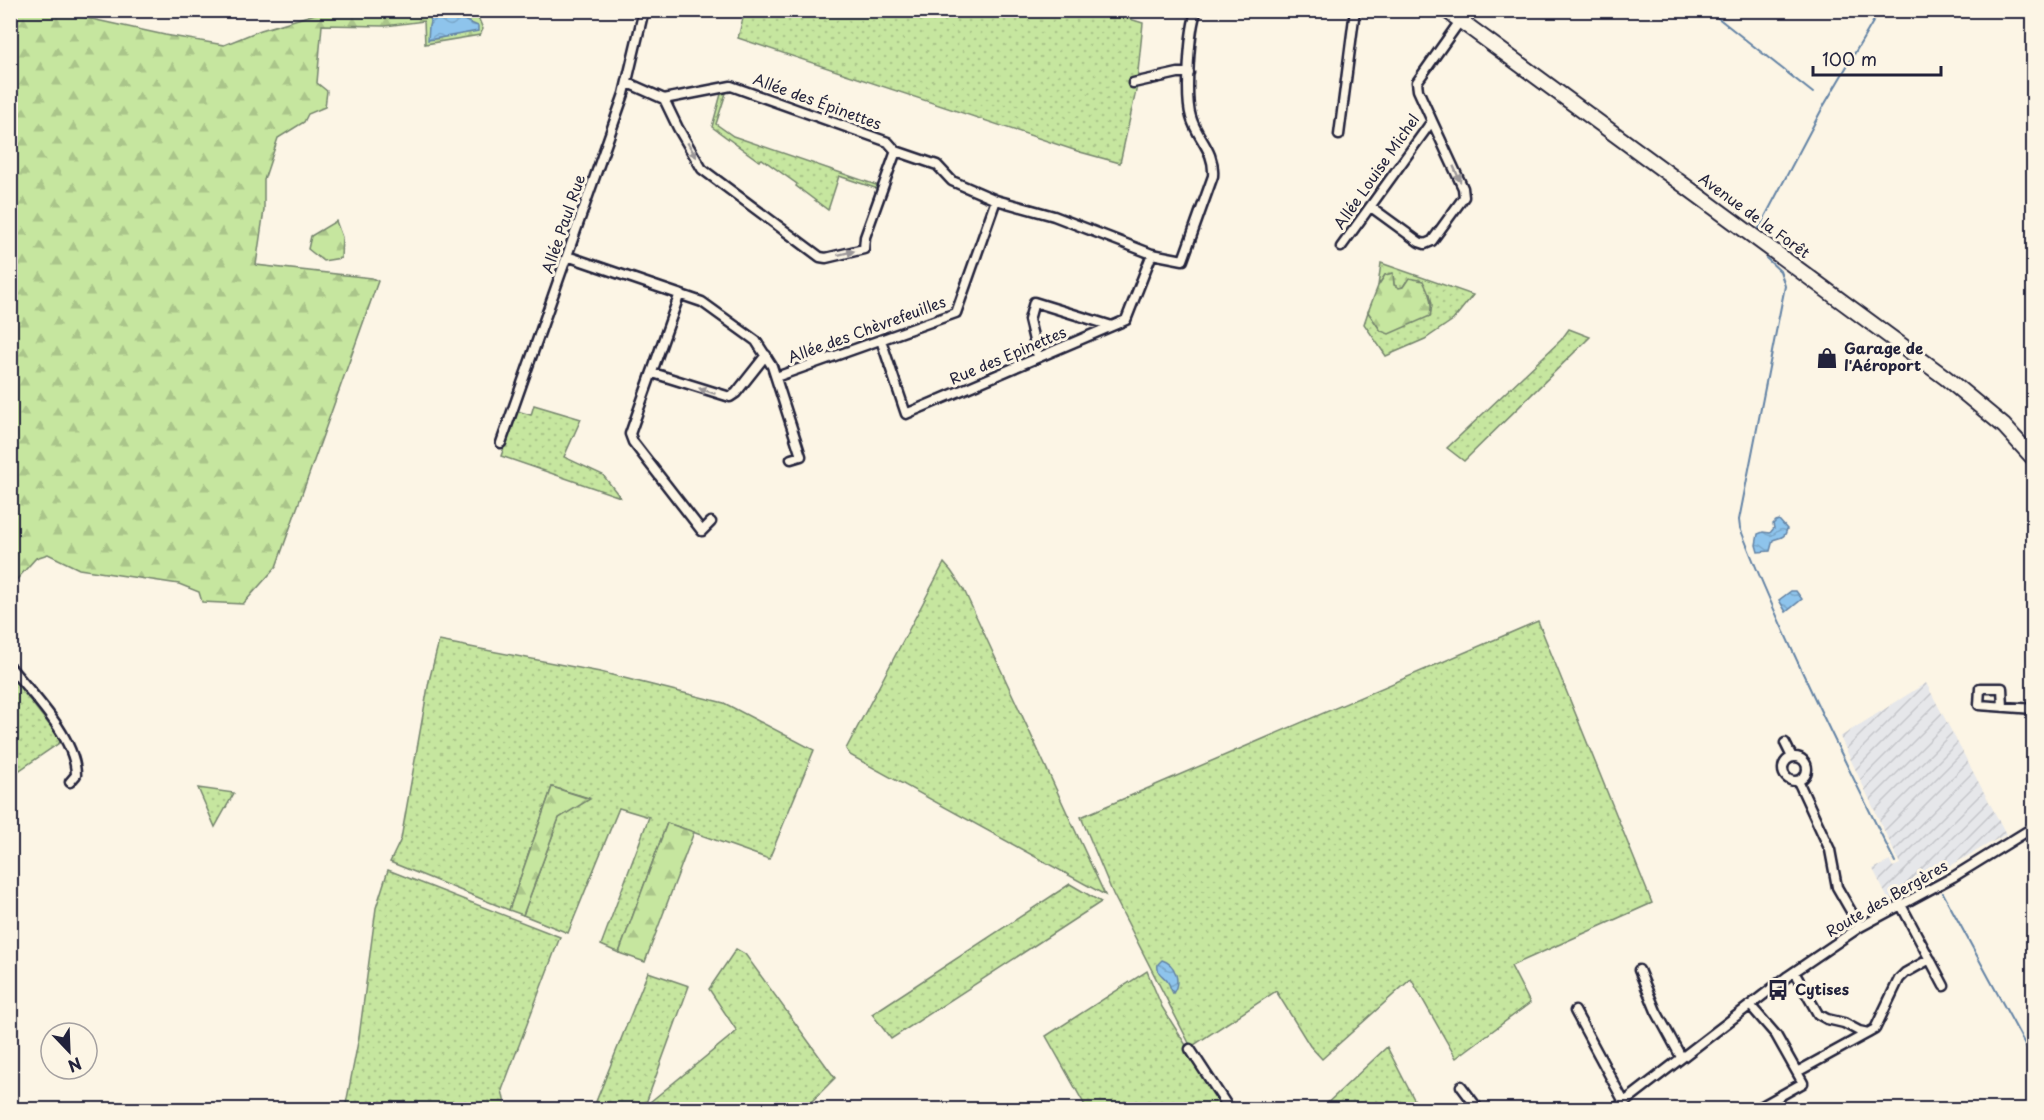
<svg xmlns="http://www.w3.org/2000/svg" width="2044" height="1120" viewBox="0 0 2044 1120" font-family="'Playpen Sans',sans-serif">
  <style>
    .industrial { fill: url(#industrial-furrows) }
    .grass { fill: url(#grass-dots); stroke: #74846d; stroke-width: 1.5 }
    .forest { fill: url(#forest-firs); stroke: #74846d; stroke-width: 1.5 }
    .water { fill: url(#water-waves); stroke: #6383a5; stroke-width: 1.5 }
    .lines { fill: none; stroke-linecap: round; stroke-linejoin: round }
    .stream { stroke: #6383a5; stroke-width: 2 }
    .minor-casing { stroke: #22223b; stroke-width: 13 }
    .primary-casing { stroke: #22223b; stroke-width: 18 }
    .minor { stroke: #fcf5e5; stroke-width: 8 }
    .primary { stroke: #fcf5e5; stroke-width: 14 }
    .oneway { fill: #9a9698 }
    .labels { text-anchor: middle; stroke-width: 6; stroke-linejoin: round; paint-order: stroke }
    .street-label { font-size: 15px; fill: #22223b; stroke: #fcf5e5 }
    .poi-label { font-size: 15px; font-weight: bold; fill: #22223b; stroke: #fcf5e5; text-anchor: start }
  </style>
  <defs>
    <pattern id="industrial-furrows" width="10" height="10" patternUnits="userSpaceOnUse" patternTransform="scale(1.5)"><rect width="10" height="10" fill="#e6e7ea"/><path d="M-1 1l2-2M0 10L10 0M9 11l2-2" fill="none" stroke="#c5c6ca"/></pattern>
    <pattern id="grass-dots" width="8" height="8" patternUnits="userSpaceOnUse" patternTransform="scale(1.5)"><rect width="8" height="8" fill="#c6e69f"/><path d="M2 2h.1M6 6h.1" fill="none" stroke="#aac58a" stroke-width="1.8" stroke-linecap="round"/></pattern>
    <pattern id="forest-firs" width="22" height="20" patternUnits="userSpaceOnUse" patternTransform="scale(1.5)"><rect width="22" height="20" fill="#c6e69f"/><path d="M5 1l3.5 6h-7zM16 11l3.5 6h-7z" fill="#aac58a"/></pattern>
    <pattern id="water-waves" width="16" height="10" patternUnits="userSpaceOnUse" patternTransform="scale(1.5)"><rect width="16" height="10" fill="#8ec4ec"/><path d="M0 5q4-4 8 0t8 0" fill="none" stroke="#7aa8cb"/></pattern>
  </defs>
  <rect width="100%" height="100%" fill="#fcf5e5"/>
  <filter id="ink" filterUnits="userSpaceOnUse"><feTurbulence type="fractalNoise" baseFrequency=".0167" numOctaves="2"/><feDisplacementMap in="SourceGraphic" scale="12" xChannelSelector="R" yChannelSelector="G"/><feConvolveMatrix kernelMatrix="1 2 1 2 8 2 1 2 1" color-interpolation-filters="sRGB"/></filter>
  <g filter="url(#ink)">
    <path class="industrial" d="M 1926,683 L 2006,834 L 1889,901 L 1873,869 L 1890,861 L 1893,867 L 1900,864 L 1840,737 Z"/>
    <path class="grass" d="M 745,10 L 1101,10 L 1143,23 L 1136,91 L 1120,163 L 1080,152 L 738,38 Z
      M 726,93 L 716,124 L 733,136 L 879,186 L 878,189 L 839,176 L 828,210 L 796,186 L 797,184 L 762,159 L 759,161 L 712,127 L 721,94 Z
      M 1381,263 L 1473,295 L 1453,320 L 1425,339 L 1386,356 L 1364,324 L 1368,312 L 1381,331 L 1430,316 L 1432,305 L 1430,294 L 1406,282 L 1403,287 L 1399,288 L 1394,285 L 1393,274 L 1385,275 L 1378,286 Z
      M 1569,329 L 1590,337 L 1464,461 L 1447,448 L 1561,340 Z
      M 534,405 L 581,419 L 564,457 L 603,475 L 620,497 L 501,456 L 517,411 L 531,415 Z
      M 944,563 L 951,571 L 964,590 L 1105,895 L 850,755 L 846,749 Z
      M 1538,621 L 1652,903 L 1511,966 L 1530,1003 L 1456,1058 L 1411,979 L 1322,1059 L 1310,1046 L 1276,991 L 1191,1047 L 1113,894 L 1081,817 Z
      M 439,641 L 600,672 L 724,703 L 814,750 L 769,859 L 667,823 L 619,953 L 601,945 L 649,817 L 619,808 L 568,933 L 523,915 L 559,818 L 589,798 L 552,787 L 509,910 L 390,862 L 401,839 L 429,681 Z
      M 10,675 L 62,741 L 11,776 L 10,776 Z
      M 198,788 L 234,793 L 215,827 Z
      M 388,870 L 560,937 L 502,1090 L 506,1109 L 345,1109 L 359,1037 L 376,908 Z
      M 1070,884 L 1101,902 L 891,1039 L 872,1014 Z
      M 736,949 L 745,954 L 835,1078 L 804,1109 L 593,1109 L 648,972 L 689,986 L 645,1106 L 737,1031 L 709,989 Z
      M 1147,971 L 1162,1007 L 1226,1109 L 1087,1109 L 1046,1036 Z
      M 1387,1047 L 1419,1109 L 1321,1109 Z"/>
    <path class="forest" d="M 439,10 L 459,10 L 478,17 L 483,29 L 480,35 L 425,44 L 424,21 L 385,26 L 322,25 L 317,83 L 327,91 L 325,107 L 308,114 L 304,122 L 278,138 L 264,180 L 264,210 L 256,265 L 372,278 L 378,281 L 276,567 L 243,604 L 202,602 L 199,592 L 179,584 L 79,569 L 48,554 L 36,558 L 11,586 L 11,11 L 55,11 L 165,35 L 224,45 L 261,30 L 325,11 Z
      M 336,221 L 342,237 L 341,258 L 323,261 L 308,249 L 311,236 Z
      M 1393,273 L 1394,285 L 1399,288 L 1403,287 L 1409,278 L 1423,281 C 1429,293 1433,302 1430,316 L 1389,334 L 1381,331 L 1368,312 L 1378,286 L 1385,275 Z
      M 552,787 L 590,799 L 559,818 L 523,915 L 509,910 Z
      M 667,823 L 694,832 L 645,962 L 619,953 Z"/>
    <path class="water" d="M 432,13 L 457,17 L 478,26 L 478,31 L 428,40 L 429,26 Z
      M 1779,520 L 1787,529 C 1785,538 1781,537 1773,540 L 1770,551 L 1758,552 L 1756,545 L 1758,534 L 1763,532 L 1770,533 L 1774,528 L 1773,524 L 1776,521 Z
      M 1791,591 L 1796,591 L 1802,599 L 1786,612 L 1779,600 Z
      M 1162,960 C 1176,964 1181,982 1173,993 C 1171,990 1170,987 1169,984 C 1165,975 1156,976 1158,964 Z"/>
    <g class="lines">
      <path class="stream" d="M 1708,10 L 1813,93
        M 1759,228 L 1823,107 L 1880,10
        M 1766,258 L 1780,271 L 1785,286 L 1739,520 L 1740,528 C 1785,642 1840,752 1895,862
        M 1943,893 L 2034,1061"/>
      <defs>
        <path id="minor" d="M 628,83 L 664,99 L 731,86 L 888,142 L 896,151 L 937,165 L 952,181 L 996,200 L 1054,216 L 1152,254 L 1183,260 L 1213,176 C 1215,150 1197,139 1191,117 C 1185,98 1189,28 1197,10
          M 1133,83 L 1178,73 L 1189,73
          M 664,99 L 678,128 L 702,169 L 820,257 L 826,258 L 864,249 L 865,237 L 896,151
          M 1339,135 L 1355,10
          M 1371,207 L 1419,242 L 1425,244 L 1432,241 L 1464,197 L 1463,188 L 1432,121
          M 1341,247 L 1432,121 L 1418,90 L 1417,82 L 1460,21
          M 567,256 L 702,302 L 756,341 L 772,366 L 801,456 L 791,459
          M 679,296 L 630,434 L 633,442 L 702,531 L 711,522
          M 881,340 L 906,414 L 1126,320 L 1152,254
          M 1038,357 L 1029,320 L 1034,302 L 1112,326
          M 653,373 L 730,397 L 736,393 L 766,355
          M 776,377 L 956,313 L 996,200
          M 501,443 L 624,94 L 644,10
          M 10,667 C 33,695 76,738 76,775 L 70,782
          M 2003,707 L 2002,688 L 1980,688 L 1979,705 L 2034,709
          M 1785,743 L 1792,757
          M1783 769a12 12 0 1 1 24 0a12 12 0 1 1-24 0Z
          M 1798,781 L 1830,850 L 1837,887 L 1860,927
          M 1901,905 L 1944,986
          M 1639,970 L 1656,1011 L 1681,1057
          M 1794,972 L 1818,1014 L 1827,1019 L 1844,1023 L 1859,1031 L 1868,1033 L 1875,1029 L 1899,979 L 1905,973 L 1930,959
          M 1750,1005 L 1776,1035 L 1803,1083 L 1755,1110
          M 1575,1011 L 1624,1102
          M 1190,1049 L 1230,1110
          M 1797,1072 L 1868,1033
          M 1461,1086 L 1479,1110
          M 1614,1110 L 1788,976 L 1860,927 L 1953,877 L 2034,827"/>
        <path id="primary" d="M 1446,10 L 1946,378 L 2004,426 L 2034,459"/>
      </defs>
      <use href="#minor" class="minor-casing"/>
      <use href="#primary" class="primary-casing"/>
      <use href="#minor" class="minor"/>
      <use href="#primary" class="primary"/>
    </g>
    <defs><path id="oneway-solid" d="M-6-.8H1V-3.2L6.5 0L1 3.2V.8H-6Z" transform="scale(1.5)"/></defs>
    <g class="oneway">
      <use href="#oneway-solid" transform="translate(692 150) rotate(59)"/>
      <use href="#oneway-solid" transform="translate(1457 174) rotate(66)"/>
      <use href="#oneway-solid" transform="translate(846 253) rotate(-14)"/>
      <use href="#oneway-solid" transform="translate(707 391) rotate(-161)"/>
    </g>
  </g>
  <defs>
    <symbol id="shop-bare" viewBox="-9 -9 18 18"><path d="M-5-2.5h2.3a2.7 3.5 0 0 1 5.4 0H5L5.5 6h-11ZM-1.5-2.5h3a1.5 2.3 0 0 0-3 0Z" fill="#22223b" stroke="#fcf5e5" stroke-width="2.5" paint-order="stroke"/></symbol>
    <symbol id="bus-bare" viewBox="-9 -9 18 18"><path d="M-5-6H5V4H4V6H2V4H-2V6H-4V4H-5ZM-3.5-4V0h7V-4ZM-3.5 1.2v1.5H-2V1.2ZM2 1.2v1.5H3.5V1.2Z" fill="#22223b" stroke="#fcf5e5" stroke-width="2.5" paint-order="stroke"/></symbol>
  </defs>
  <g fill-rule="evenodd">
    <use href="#shop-bare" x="1812" y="343" width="30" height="30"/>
    <use href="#bus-bare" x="1763" y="975" width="30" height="30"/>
  </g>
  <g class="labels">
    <g class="street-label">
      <text transform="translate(817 102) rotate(20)" y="5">Allée des Épinettes</text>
      <text transform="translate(1377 172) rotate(-55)" y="5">Allée Louise Michel</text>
      <text transform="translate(1754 216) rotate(36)" y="5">Avenue de la Forêt</text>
      <text transform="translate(564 224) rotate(-71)" y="5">Allée Paul Rue</text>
      <text transform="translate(867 330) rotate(-20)" y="5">Allée des Chèvrefeuilles</text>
      <text transform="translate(1008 356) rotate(-23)" y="5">Rue des Epinettes</text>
      <text transform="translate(1887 899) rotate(-30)" y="5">Route des Bergères</text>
    </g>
    <g class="poi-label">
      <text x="1844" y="354">Garage de<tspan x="1844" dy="17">l'Aéroport</tspan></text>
      <text x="1795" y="995">Cytises</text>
    </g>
  </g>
  <rect width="2044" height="1120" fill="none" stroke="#fcf5e5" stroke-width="36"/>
  <rect x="18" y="18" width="2008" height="1084" fill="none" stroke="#22223b" stroke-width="2" filter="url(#ink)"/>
  <g transform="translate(69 1051) rotate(157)"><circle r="28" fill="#fcf5e5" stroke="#a5a1a1" stroke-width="1.5"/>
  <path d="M0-4.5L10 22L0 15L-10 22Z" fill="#22223b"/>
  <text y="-9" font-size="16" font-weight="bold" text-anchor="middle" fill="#22223b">N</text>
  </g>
  <path d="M1813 66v9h128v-9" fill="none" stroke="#22223b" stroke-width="3"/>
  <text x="1822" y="66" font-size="18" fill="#22223b" stroke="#fcf5e5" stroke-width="4.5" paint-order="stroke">100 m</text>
</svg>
